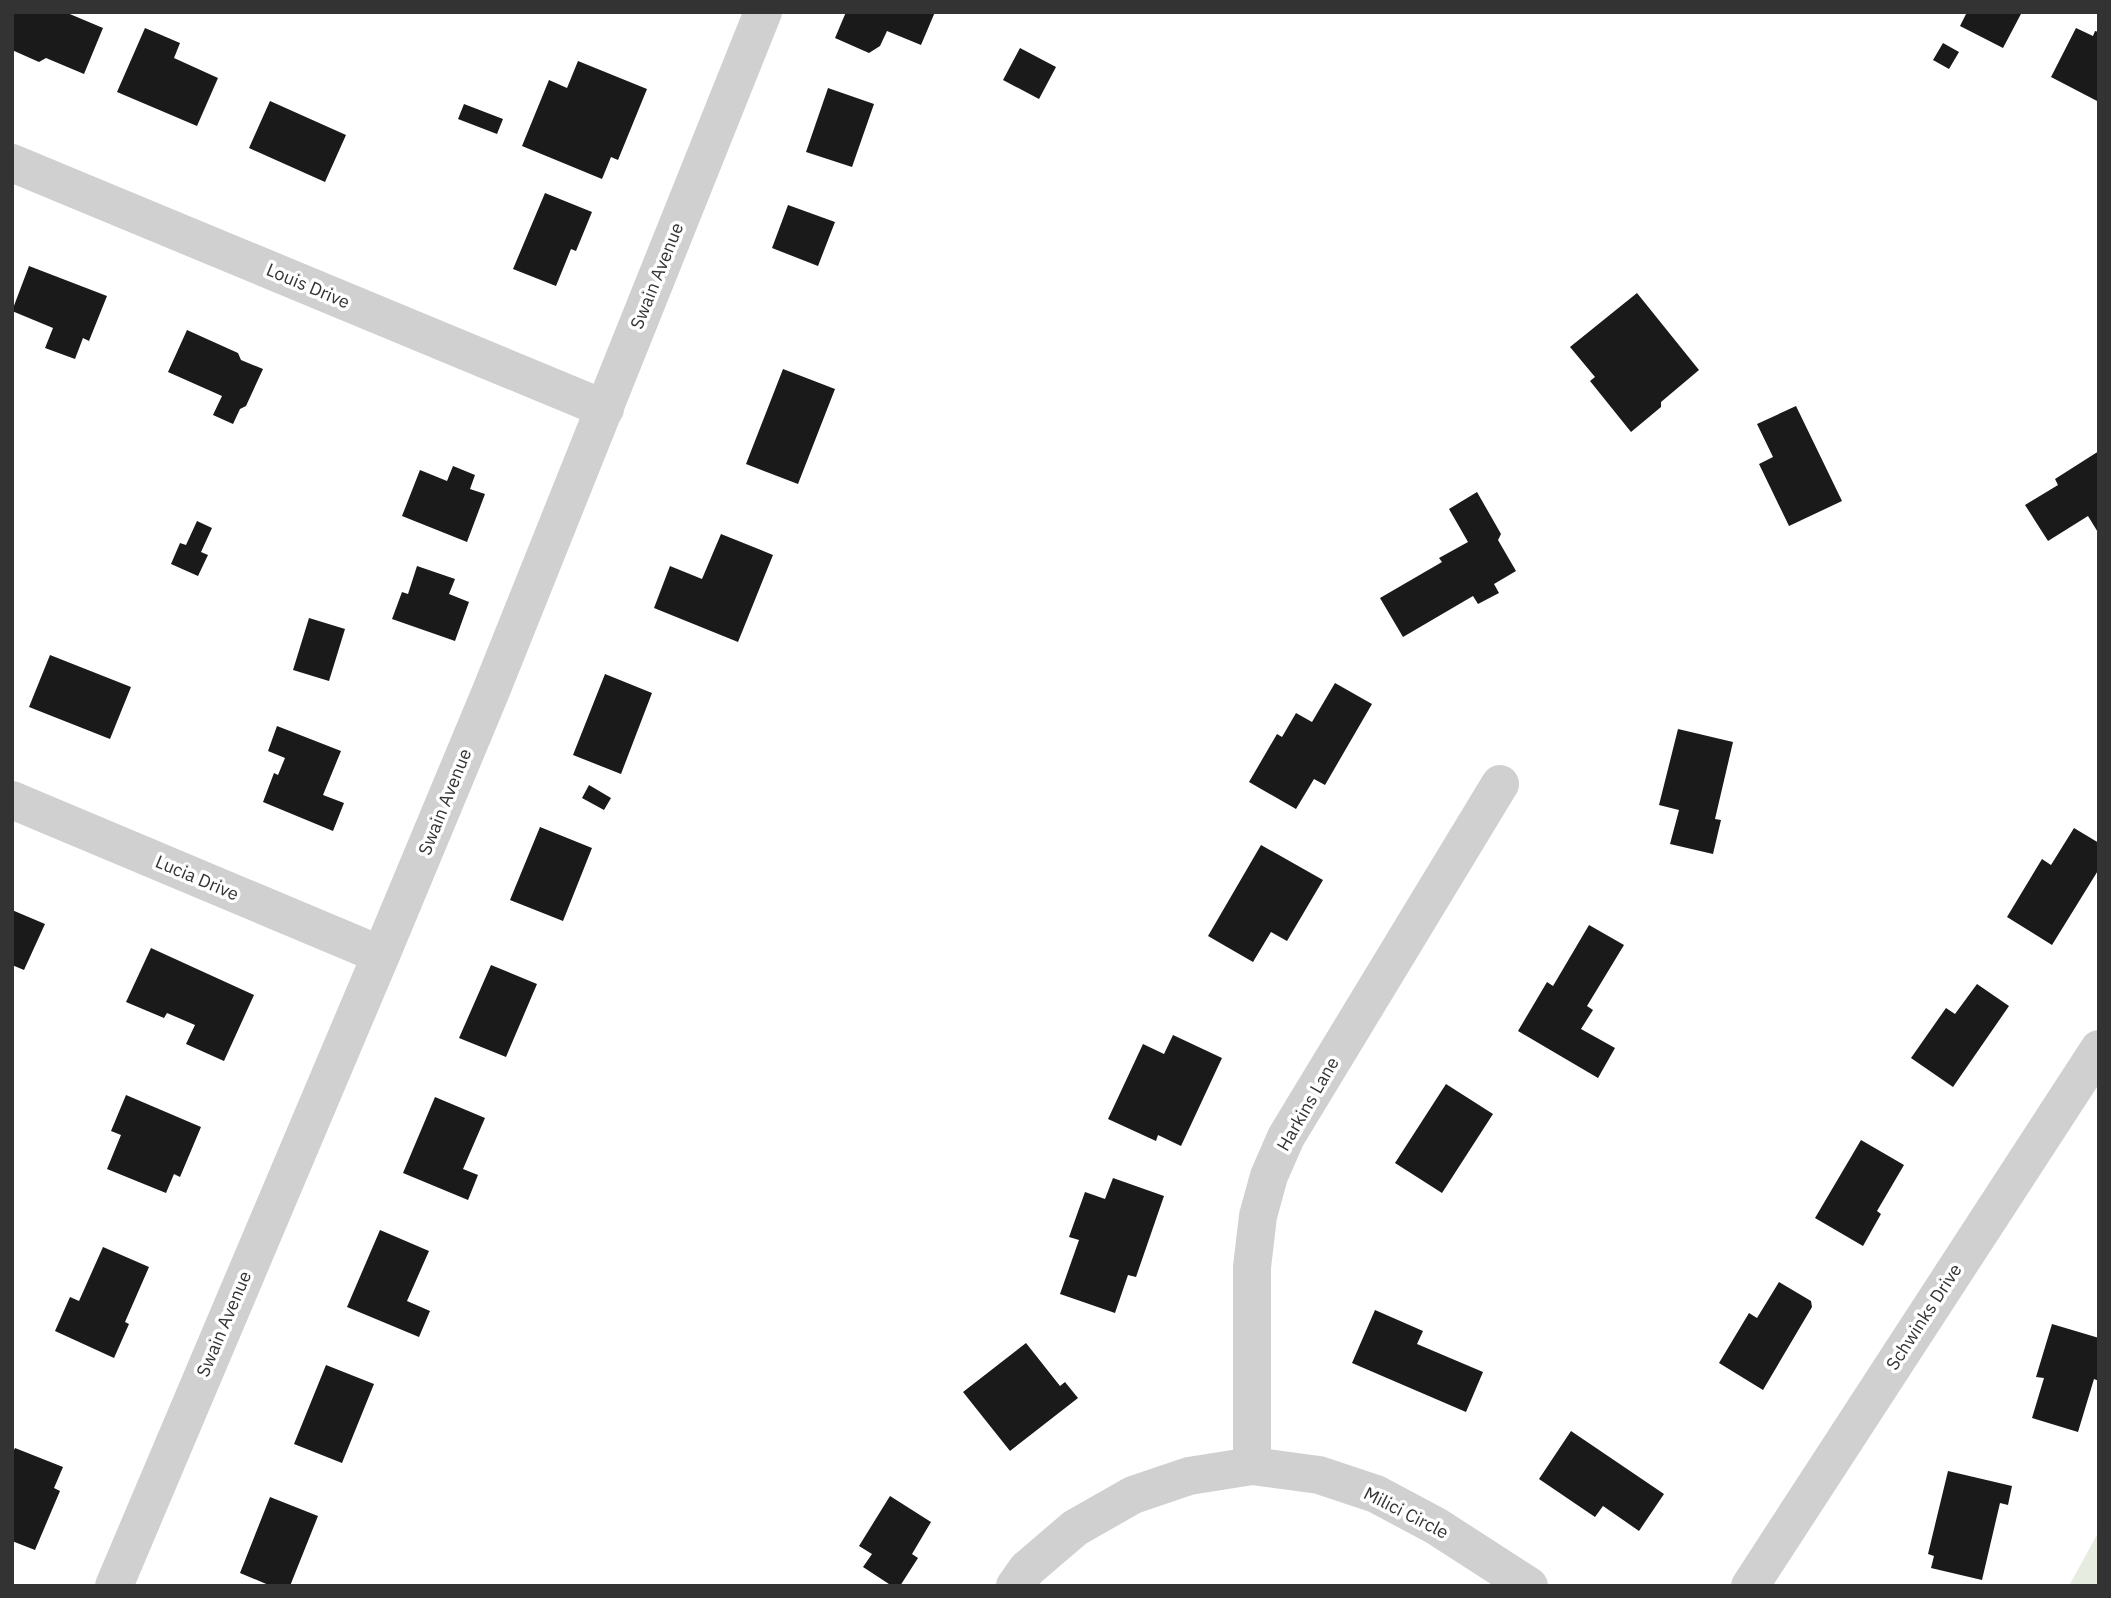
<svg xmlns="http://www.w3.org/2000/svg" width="2111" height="1598" viewBox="0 0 2111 1598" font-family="'IBM Plex Sans',sans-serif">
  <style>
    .green { fill: #e6ecdf }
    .building { fill: #1a1a1a }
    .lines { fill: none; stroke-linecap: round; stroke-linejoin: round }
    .minor { stroke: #d0d0d0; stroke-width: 38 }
    .tertiary { stroke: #d0d0d0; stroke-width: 38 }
    .labels { text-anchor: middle; stroke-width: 7; stroke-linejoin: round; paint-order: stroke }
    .street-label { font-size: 18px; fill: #333; stroke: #fff }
  </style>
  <rect width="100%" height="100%" fill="#fff"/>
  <path class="green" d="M 2099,1531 L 2099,1586 L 2069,1586 Z"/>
  <path class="building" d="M 12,12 L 65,12 L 103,28 L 84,74 L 46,58 L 39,62 L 12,50 Z
    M 846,12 L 935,12 L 921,45 L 887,31 L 880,46 L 869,53 L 835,38 Z
    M 1967,12 L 2022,12 L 2003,48 L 1960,26 Z
    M 145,28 L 180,43 L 174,58 L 218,78 L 197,126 L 117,92 Z
    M 2076,28 L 2093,36 L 2095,31 L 2099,32 L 2099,102 L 2051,77 Z
    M 1943,43 L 1959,52 L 1949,69 L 1933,60 Z
    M 1020,48 L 1056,67 L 1039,99 L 1003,80 Z
    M 578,61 L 647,89 L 618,160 L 611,157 L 602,179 L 522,146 L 549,80 L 567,88 Z
    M 828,88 L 874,104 L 852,167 L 806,152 Z
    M 270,101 L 346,135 L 325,182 L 249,148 Z
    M 464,104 L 503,119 L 497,134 L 458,119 Z
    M 545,193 L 592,212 L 576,251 L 571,249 L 556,286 L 513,269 Z
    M 788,205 L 835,222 L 818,266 L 772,248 Z
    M 29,266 L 107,296 L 89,341 L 83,338 L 75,359 L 45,348 L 53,328 L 12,311 Z
    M 1637,293 L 1699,370 L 1661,402 L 1661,407 L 1631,432 L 1590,381 L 1595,377 L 1570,347 Z
    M 187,330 L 238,353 L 241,360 L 263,369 L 246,406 L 240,409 L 233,424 L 213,415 L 222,396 L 168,372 Z
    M 783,369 L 835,389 L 798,484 L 746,464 Z
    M 1796,406 L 1842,501 L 1789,526 L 1759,464 L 1773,457 L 1757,424 Z
    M 2099,451 L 2099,534 L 2088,516 L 2048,541 L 2025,505 L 2058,485 L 2055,479 Z
    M 453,466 L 475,475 L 470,489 L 485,494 L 467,542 L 402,516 L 420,470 L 447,481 Z
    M 1477,492 L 1501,534 L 1498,540 L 1516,571 L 1494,584 L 1499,593 L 1478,604 L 1473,596 L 1403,637 L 1380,598 L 1442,562 L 1439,558 L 1468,542 L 1449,509 Z
    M 197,521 L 212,528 L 201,552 L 208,555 L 198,576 L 171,564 L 180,543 L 186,545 Z
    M 721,534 L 773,555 L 738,642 L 654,608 L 670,566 L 702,579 Z
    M 417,566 L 455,579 L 449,594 L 469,602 L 455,641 L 392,619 L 402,592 L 408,594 Z
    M 309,618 L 345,629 L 329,681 L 293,670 Z
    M 50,655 L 131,687 L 110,739 L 29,707 Z
    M 605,674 L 652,693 L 621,774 L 573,755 Z
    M 1335,683 L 1372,704 L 1325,785 L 1314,779 L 1296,809 L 1249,782 L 1277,734 L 1282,737 L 1296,713 L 1312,722 Z
    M 277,726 L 341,751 L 323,795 L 344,803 L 333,831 L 263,802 L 274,773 L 278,775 L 285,758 L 268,751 Z
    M 1678,729 L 1733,742 L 1715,819 L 1721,820 L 1713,854 L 1670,844 L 1679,810 L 1659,805 Z
    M 589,785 L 611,798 L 604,810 L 582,798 Z
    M 540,827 L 592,848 L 563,921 L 510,900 Z
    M 2074,828 L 2099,843 L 2099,869 L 2052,945 L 2007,917 L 2042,859 L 2051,865 Z
    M 1261,845 L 1323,880 L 1287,941 L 1271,932 L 1253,962 L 1208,936 Z
    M 12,910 L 45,924 L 24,970 L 12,965 Z
    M 1589,925 L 1624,945 L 1587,1006 L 1593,1010 L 1581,1029 L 1615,1048 L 1598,1078 L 1518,1031 L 1547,982 L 1553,986 Z
    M 151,948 L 254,995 L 224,1061 L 186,1044 L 195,1025 L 167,1013 L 164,1018 L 126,1002 Z
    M 491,965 L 537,984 L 506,1057 L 459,1038 Z
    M 1977,984 L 2009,1006 L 1953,1087 L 1911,1058 L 1946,1008 L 1955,1014 Z
    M 1173,1035 L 1222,1058 L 1181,1146 L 1158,1135 L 1156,1141 L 1108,1119 L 1143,1044 L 1164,1054 Z
    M 1446,1084 L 1493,1114 L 1442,1193 L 1395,1163 Z
    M 126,1095 L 201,1127 L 180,1177 L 174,1174 L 166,1193 L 107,1169 L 121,1135 L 111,1131 Z
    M 435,1097 L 485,1118 L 463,1169 L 478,1175 L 468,1200 L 403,1173 Z
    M 1861,1140 L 1904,1165 L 1877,1211 L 1881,1214 L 1863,1246 L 1815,1218 Z
    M 1113,1178 L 1164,1196 L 1136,1277 L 1128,1275 L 1115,1313 L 1060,1294 L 1079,1240 L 1069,1237 L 1085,1192 L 1105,1199 Z
    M 380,1230 L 429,1251 L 407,1301 L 430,1311 L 419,1337 L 347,1307 Z
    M 103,1247 L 149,1267 L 125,1322 L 129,1324 L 114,1358 L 55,1331 L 70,1297 L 79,1301 Z
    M 1779,1282 L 1811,1301 L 1812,1307 L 1763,1390 L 1719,1363 L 1749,1313 L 1757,1318 Z
    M 1375,1310 L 1423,1331 L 1417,1344 L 1483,1372 L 1466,1412 L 1352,1363 Z
    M 2052,1324 L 2099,1338 L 2099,1381 L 2094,1379 L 2078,1432 L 2032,1418 L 2044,1378 L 2036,1377 Z
    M 1026,1343 L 1060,1386 L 1065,1382 L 1078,1398 L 1010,1451 L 963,1392 Z
    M 326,1365 L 374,1384 L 342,1463 L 294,1444 Z
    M 1571,1431 L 1664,1494 L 1639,1531 L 1603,1506 L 1595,1517 L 1539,1479 Z
    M 15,1448 L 63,1467 L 54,1488 L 60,1491 L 35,1550 L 12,1541 L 12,1454 Z
    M 1948,1471 L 2012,1486 L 2008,1505 L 2000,1503 L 1982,1580 L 1931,1568 L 1934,1556 L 1928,1554 Z
    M 890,1496 L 931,1522 L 912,1554 L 918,1558 L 900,1586 L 892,1586 L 863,1567 L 872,1554 L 859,1546 Z
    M 270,1497 L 318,1516 L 290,1586 L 271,1586 L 240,1573 Z"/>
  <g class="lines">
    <path class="minor" d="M 12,163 L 605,409
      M 12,800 L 381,955
      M 1252,1466 L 1252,1267 L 1258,1216 L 1269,1176 L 1286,1137 L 1500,784
      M 1015,1586 L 1027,1569 L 1075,1528 L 1133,1495 L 1189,1476 L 1252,1466 L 1319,1475 L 1376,1494 L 1436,1526 L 1529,1586
      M 1750,1586 L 2099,1049"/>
    <path class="tertiary" d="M 114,1586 L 381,955 L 491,691 L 763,12"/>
  </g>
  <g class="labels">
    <g class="street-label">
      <text transform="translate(657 276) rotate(-68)" y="6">Swain Avenue</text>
      <text transform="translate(308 286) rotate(23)" y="6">Louis Drive</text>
      <text transform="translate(445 802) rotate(-68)" y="6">Swain Avenue</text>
      <text transform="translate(197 878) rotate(23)" y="6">Lucia Drive</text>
      <text transform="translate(1308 1104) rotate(-60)" y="6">Harkins Lane</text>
      <text transform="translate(1924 1317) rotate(-57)" y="6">Schwinks Drive</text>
      <text transform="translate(224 1324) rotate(-67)" y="6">Swain Avenue</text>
      <text transform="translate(1406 1513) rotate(27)" y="6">Milici Circle</text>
    </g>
  </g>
  <rect width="2111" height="1598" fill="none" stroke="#333333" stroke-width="28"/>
</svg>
